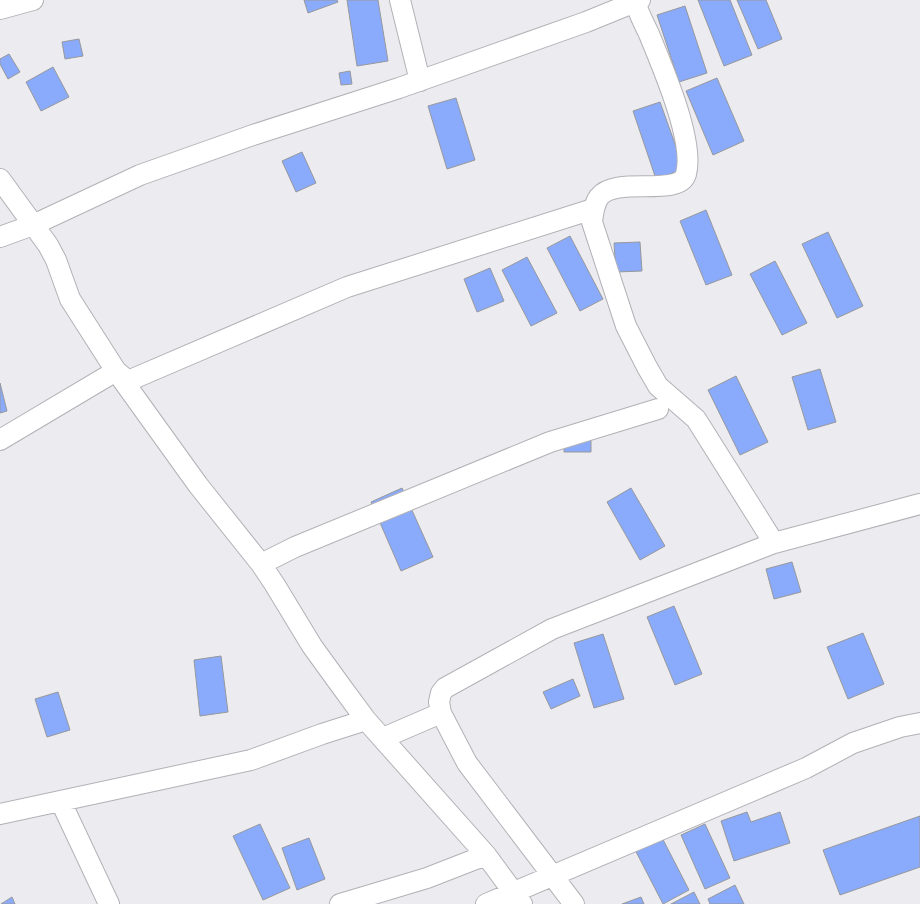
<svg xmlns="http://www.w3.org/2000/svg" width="920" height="904" viewBox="0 0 920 904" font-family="Literata,serif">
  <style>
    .building { fill: #8aabfb; stroke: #96989c }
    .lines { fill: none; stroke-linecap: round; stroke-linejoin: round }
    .minor-casing { stroke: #b2b1b6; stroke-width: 22 }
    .minor { stroke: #fff; stroke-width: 20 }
  </style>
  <rect width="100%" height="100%" fill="#ecebf0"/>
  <path class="building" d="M 304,0 L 337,0 L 338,2 L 308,13 Z
    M 347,0 L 378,0 L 388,61 L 357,66 Z
    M 698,0 L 730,0 L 752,55 L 724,66 Z
    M 737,0 L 766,0 L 782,39 L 758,49 Z
    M 685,6 L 707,73 L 679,82 L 657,15 Z
    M 79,39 L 83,56 L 65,59 L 62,42 Z
    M 9,54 L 20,72 L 8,79 L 0,64 L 0,59 Z
    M 53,67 L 69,97 L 41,111 L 26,82 Z
    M 350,71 L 352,84 L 341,85 L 339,73 Z
    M 717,78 L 744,141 L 713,155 L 686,91 Z
    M 456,98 L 475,160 L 447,169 L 428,106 Z
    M 660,102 L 684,169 L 656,179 L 633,111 Z
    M 302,152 L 316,183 L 296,192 L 282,161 Z
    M 706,210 L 732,275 L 706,285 L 680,221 Z
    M 828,232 L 863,306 L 837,318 L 802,244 Z
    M 570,236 L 603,299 L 580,311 L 547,248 Z
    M 640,242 L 642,271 L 616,272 L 614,243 Z
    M 527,257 L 557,313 L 531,326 L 502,270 Z
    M 775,261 L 807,323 L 782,335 L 750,274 Z
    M 490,268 L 504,301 L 477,312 L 464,279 Z
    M 820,369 L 836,422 L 808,430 L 792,377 Z
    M 736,376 L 768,442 L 740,455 L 708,390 Z
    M 0,383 L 7,411 L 0,413 Z
    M 564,431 L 591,431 L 591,452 L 564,452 Z
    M 402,488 L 433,557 L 401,571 L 371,502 Z
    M 631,488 L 665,546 L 640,560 L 607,502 Z
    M 792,562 L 801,592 L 774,599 L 766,569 Z
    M 674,606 L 702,674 L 675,685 L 647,617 Z
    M 863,633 L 884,684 L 848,699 L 827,647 Z
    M 603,634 L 624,699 L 594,708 L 574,643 Z
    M 221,656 L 228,712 L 200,716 L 194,660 Z
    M 573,679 L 580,696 L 551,709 L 543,692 Z
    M 58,692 L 70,730 L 47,737 L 35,699 Z
    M 747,812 L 751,822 L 780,812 L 790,843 L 734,861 L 721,821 Z
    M 920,816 L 920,867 L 840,895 L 823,850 Z
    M 260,824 L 290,888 L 263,900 L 233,836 Z
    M 705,824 L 730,878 L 705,889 L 681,835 Z
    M 656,826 L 689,890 L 663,904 L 630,840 Z
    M 309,838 L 325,879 L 297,890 L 282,848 Z
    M 735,885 L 744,904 L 710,904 L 708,899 Z
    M 694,892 L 700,904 L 671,904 Z
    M 12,897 L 15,904 L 1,904 Z
    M 641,897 L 644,904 L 622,904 Z"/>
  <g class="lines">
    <defs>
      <path id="minor" d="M 400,0 L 420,81
        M 0,9 L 33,0
        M 0,179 L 48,245 L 56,260 L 70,299 L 116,371 L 198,485 L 261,564 L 275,585 L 312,646 L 341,686 L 366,720 L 486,855 L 522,904
        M 0,237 L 33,225 L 140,175 L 253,135 L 399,88 L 586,22 L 640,0
        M 0,440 L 116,371 L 128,381 L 347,287 L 593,209
        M 774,543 L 920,504
        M 261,564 L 295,547 L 550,442 L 658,409
        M 383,738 L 441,713
        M 61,802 L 109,904
        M 0,814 L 251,760 L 322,734 L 366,720
        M 340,904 L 427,878 L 486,855
        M 486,904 L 806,768 L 853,743 L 900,727 L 920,723
        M 574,904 L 467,763 L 441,713 L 439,702 L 441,693 L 445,688 L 552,629 L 774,543 L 696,419 L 658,386 L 647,367 L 626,326 L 592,222 C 593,213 594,204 599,197 C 616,175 679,198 686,174 C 695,141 662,66 649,34 C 644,23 637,11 635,0"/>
    </defs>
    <use href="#minor" class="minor-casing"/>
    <use href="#minor" class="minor"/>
  </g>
</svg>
